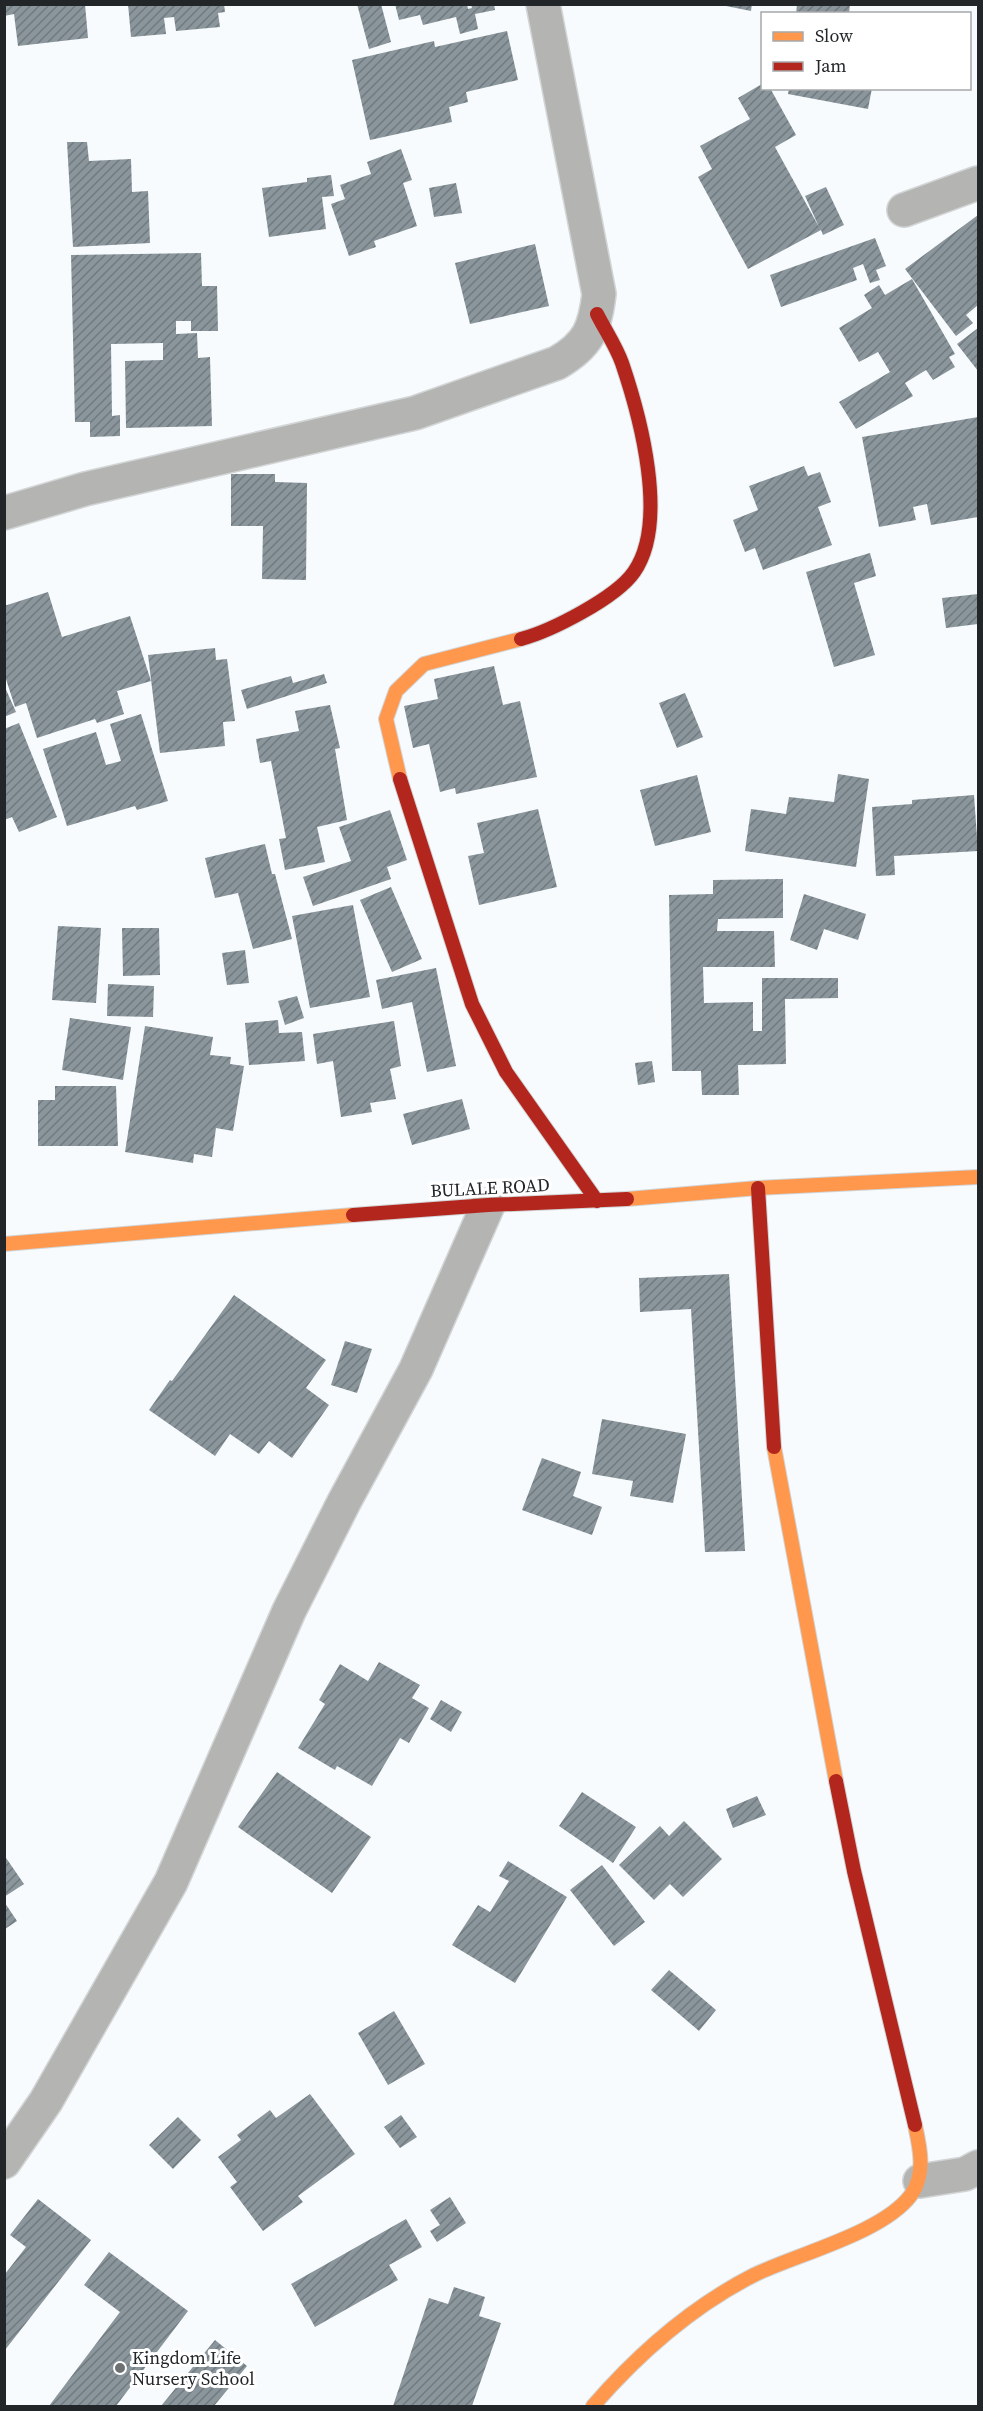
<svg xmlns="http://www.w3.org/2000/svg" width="983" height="2411" viewBox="0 0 983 2411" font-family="'Source Serif 4',serif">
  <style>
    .building { fill: url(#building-hatch) }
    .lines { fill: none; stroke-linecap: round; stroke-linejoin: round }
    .street-casing { stroke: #d2d5d6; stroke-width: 36 }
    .slow-casing { stroke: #d2d5d6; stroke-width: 16 }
    .jam-casing { stroke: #d2d5d6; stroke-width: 16 }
    .street { stroke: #b4b4b2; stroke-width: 33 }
    .slow { stroke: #ff974d; stroke-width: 14 }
    .jam { stroke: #b3261e; stroke-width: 14 }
    .poi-dot { fill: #6d7173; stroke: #fff; stroke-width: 2 }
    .labels { text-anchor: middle; stroke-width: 6; stroke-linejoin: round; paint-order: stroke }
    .street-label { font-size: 18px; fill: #222628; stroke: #fff }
    .poi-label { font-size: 18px; fill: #222628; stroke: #fff; text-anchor: start }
  </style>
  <defs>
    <pattern id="building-hatch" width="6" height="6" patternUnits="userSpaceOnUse" patternTransform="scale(1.5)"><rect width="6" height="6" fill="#8a969c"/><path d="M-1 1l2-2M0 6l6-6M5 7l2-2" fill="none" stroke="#707a7f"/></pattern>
  </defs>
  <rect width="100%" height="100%" fill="#f8fbfd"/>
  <path class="building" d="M 4,4 L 85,4 L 88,38 L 18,46 L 14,14 L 4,16 Z
    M 128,4 L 224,4 L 225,12 L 218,13 L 220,27 L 176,31 L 174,17 L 164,18 L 166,34 L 131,37 Z
    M 357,4 L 381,4 L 391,42 L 369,49 Z
    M 395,4 L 467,4 L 468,9 L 472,8 L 471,4 L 494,4 L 495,10 L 475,14 L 478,29 L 460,34 L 456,17 L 423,25 L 420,15 L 399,20 Z
    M 716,4 L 752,4 L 751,11 Z
    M 797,4 L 850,4 L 849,14 L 796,14 Z
    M 507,31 L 518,80 L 466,92 L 468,102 L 449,107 L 452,122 L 370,140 L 352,60 L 434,41 L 435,47 Z
    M 762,84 L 762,88 L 770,88 L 796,135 L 775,147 L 819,227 L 805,196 L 826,187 L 844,225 L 823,235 L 821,230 L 748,269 L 698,177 L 712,169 L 700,146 L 750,119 L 738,98 Z
    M 789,88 L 872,88 L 868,109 L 788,94 Z
    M 67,142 L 87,142 L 89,161 L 131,159 L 132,192 L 148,191 L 150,243 L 73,247 Z
    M 401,149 L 412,180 L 403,183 L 417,226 L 374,241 L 376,247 L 349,256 L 331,204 L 345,199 L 340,185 L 371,174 L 367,162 Z
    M 331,175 L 334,196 L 322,197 L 326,229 L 269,237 L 262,188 L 307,182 L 307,178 Z
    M 456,183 L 462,213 L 434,217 L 429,188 Z
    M 978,215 L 978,305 L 966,315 L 973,323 L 956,336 L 905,269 Z
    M 875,238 L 886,266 L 876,270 L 880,280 L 870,283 L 863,264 L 853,268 L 857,280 L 781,307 L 770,275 Z
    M 535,244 L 549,306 L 470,324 L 455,263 Z
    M 201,253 L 202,286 L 217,286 L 218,331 L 191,331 L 191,321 L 176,321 L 176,334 L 197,333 L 198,358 L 210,357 L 212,426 L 126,428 L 125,361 L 163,360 L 163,343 L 111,344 L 112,416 L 120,415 L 120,436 L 90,437 L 90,422 L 75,422 L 71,255 Z
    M 912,279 L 955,354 L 949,357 L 955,367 L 933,380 L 926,370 L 905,383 L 913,396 L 856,429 L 839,402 L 890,372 L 878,352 L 859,362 L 839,328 L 872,308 L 864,295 L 879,285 L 885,295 Z
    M 978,328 L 978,371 L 957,344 Z
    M 978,417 L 978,517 L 931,525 L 927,504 L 913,507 L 916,520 L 879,527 L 862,437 Z
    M 804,466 L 808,476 L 820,472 L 831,502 L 818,507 L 832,545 L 763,570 L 755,548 L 745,552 L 733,520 L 758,510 L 749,486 Z
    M 231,474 L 275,474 L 275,482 L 307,483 L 306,580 L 262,579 L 263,526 L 231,526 Z
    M 870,553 L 876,576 L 854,583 L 875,655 L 834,667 L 806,572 Z
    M 48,592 L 62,637 L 130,616 L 151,681 L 117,691 L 124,714 L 97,723 L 95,719 L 37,738 L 26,703 L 15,707 L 4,673 L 4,606 Z
    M 978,594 L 978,624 L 946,628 L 942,598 Z
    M 215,648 L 216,660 L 227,659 L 235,721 L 223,722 L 225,746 L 160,753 L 148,655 Z
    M 494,666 L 503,705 L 520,701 L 537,777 L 456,794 L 455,788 L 440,792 L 429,744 L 413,748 L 404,706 L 438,699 L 434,679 Z
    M 324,674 L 327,683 L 247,709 L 241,690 L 291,676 L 293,683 Z
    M 4,685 L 16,712 L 4,717 Z
    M 685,693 L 703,737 L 677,748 L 659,703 Z
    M 330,705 L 340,748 L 335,749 L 347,820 L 317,827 L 325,862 L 285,870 L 279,839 L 286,838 L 271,761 L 260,763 L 256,739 L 299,731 L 295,711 Z
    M 141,714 L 168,801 L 137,810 L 135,806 L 67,826 L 43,749 L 96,732 L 106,765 L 121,761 L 110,724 Z
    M 19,723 L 57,817 L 19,832 L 12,817 L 4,820 L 4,729 Z
    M 838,774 L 869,779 L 856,867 L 745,851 L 751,809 L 786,814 L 789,797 L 834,802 Z
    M 697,775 L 711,832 L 655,846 L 640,790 Z
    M 974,795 L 978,851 L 894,856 L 895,875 L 876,876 L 872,807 L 912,804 L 912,800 Z
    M 538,809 L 557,887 L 479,905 L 468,856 L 484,853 L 477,823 Z
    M 390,810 L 407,860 L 387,867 L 391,879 L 313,906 L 303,877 L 351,861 L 339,827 Z
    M 265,844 L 272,874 L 275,874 L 292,939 L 253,949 L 238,893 L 215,898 L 205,858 Z
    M 783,879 L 783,918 L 718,919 L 717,931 L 774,931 L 775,967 L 703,967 L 704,1003 L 753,1002 L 753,1031 L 762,1031 L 762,978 L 838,978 L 838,998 L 785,999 L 786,1064 L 738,1065 L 739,1095 L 702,1095 L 701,1071 L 672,1071 L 669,895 L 713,894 L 713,880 Z
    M 391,887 L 422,959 L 392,972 L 360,900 Z
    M 804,894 L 866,914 L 858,940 L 824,929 L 817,950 L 790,940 Z
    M 353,905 L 370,997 L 310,1008 L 292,916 Z
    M 58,926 L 101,928 L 96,1003 L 52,1000 Z
    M 122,928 L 159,928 L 160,975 L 123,976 Z
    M 245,950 L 249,983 L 227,985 L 222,953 Z
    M 436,968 L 456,1066 L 427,1072 L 412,1002 L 382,1009 L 376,980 Z
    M 108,984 L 154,986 L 153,1017 L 107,1016 Z
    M 297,996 L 304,1018 L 285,1025 L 278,1001 Z
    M 70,1018 L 131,1027 L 123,1080 L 62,1070 Z
    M 278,1020 L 279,1033 L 302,1032 L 305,1061 L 249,1065 L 245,1023 Z
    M 394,1021 L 401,1066 L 390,1069 L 396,1099 L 370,1103 L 372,1112 L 341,1117 L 333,1061 L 317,1064 L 313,1034 Z
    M 145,1026 L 213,1037 L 210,1055 L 231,1057 L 230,1064 L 244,1066 L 233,1131 L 216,1128 L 212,1157 L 194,1154 L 193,1163 L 125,1152 Z
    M 652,1061 L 655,1082 L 638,1085 L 635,1063 Z
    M 55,1086 L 116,1086 L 118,1146 L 38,1146 L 38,1100 L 55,1100 Z
    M 462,1099 L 470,1129 L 412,1145 L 403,1114 Z
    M 729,1274 L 745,1551 L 705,1552 L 691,1309 L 640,1312 L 639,1278 Z
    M 234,1295 L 326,1360 L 306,1388 L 329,1405 L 292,1458 L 269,1441 L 259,1454 L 230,1434 L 215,1456 L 149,1410 L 170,1380 L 172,1381 Z
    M 345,1341 L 372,1349 L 357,1393 L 331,1385 Z
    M 602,1419 L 686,1434 L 673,1503 L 630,1496 L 633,1481 L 592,1474 Z
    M 542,1458 L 581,1472 L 573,1496 L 602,1507 L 592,1535 L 522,1510 Z
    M 379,1662 L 420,1685 L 412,1698 L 429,1708 L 409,1743 L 400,1738 L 372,1786 L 337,1766 L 335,1770 L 298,1748 L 325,1704 L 319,1700 L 340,1664 L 368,1681 Z
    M 441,1700 L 462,1712 L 451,1732 L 430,1719 Z
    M 277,1772 L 371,1837 L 332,1893 L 238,1827 Z
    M 582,1792 L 636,1827 L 613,1863 L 559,1826 Z
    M 757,1796 L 766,1815 L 733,1828 L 726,1809 Z
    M 684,1821 L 722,1859 L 683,1897 L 670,1884 L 654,1900 L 619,1865 L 660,1826 L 669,1836 Z
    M 4,1855 L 24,1884 L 4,1897 Z
    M 508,1861 L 567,1897 L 515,1983 L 452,1945 L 478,1905 L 490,1912 L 509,1881 L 499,1876 Z
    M 602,1865 L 645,1922 L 614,1946 L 570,1890 Z
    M 5,1903 L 17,1921 L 5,1929 Z
    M 669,1970 L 716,2010 L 699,2031 L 651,1990 Z
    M 394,2011 L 425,2064 L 388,2085 L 358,2033 Z
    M 310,2094 L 355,2154 L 298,2196 L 303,2202 L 263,2231 L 230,2187 L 237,2182 L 218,2157 L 241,2140 L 237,2135 L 270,2110 L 276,2118 Z
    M 401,2115 L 417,2137 L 400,2148 L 384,2127 Z
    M 178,2117 L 201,2140 L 173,2169 L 149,2145 Z
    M 450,2197 L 466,2223 L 437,2242 L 430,2231 L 440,2225 L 430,2210 Z
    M 38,2199 L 91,2240 L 5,2350 L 5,2274 L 26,2247 L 10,2235 Z
    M 406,2219 L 422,2247 L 389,2265 L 398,2280 L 315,2327 L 291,2284 Z
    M 109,2252 L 188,2311 L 116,2406 L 49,2406 L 120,2312 L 84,2285 Z
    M 454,2287 L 485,2297 L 479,2316 L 501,2323 L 472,2406 L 393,2406 L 429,2298 L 448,2304 Z
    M 215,2340 L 247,2366 L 214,2406 L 161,2406 Z"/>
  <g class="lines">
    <defs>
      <path id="street" d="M 904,210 L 978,183
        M 4,513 L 85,489 L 415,413 L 557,363 C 588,345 595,329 599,294 L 543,4
        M 4,2162 L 46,2101 L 171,1882 L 289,1611 L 344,1502 L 416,1369 L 488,1205
        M 920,2181 L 965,2174 L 978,2167"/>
      <path id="slow" d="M 400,779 L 386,719 L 396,691 L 424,664 L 521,639
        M 627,1199 L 758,1188 L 978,1177
        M 4,1244 L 353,1215
        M 774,1447 L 836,1781
        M 593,2406 C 639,2353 691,2307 754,2275 C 797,2254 883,2233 911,2195 C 926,2174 920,2148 915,2125"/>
      <path id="jam" d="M 521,639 C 551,631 616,598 634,572 C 669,522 640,416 622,363 C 616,346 605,330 597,314
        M 400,779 L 472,1004 L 506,1072 L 597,1201
        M 758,1188 L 774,1447
        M 353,1215 L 488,1205 L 627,1199
        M 836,1781 L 854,1871 L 915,2125"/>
    </defs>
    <use href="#street" class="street-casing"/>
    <use href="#slow" class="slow-casing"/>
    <use href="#jam" class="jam-casing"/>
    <use href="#street" class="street"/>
    <use href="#slow" class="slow"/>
    <use href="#jam" class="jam"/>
  </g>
  <circle class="poi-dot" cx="120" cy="2368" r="6"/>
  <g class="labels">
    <g class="street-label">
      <text transform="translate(490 1188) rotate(-3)" y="6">BULALE ROAD</text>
    </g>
    <g class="poi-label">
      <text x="132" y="2364">Kingdom Life<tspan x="132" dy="21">Nursery School</tspan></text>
    </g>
  </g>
  <rect width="983" height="2411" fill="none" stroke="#222628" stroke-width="12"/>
  <rect x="761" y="12" width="210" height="78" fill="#ffffff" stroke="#a7a8a9" stroke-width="1.5"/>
  <rect x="773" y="32" width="30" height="9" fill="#ff974d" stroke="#a7a8a9" stroke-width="1.5"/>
  <text x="815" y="42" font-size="18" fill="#222628">Slow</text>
  <rect x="773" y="62" width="30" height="9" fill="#b3261e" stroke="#a7a8a9" stroke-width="1.5"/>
  <text x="815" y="72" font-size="18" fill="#222628">Jam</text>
</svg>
